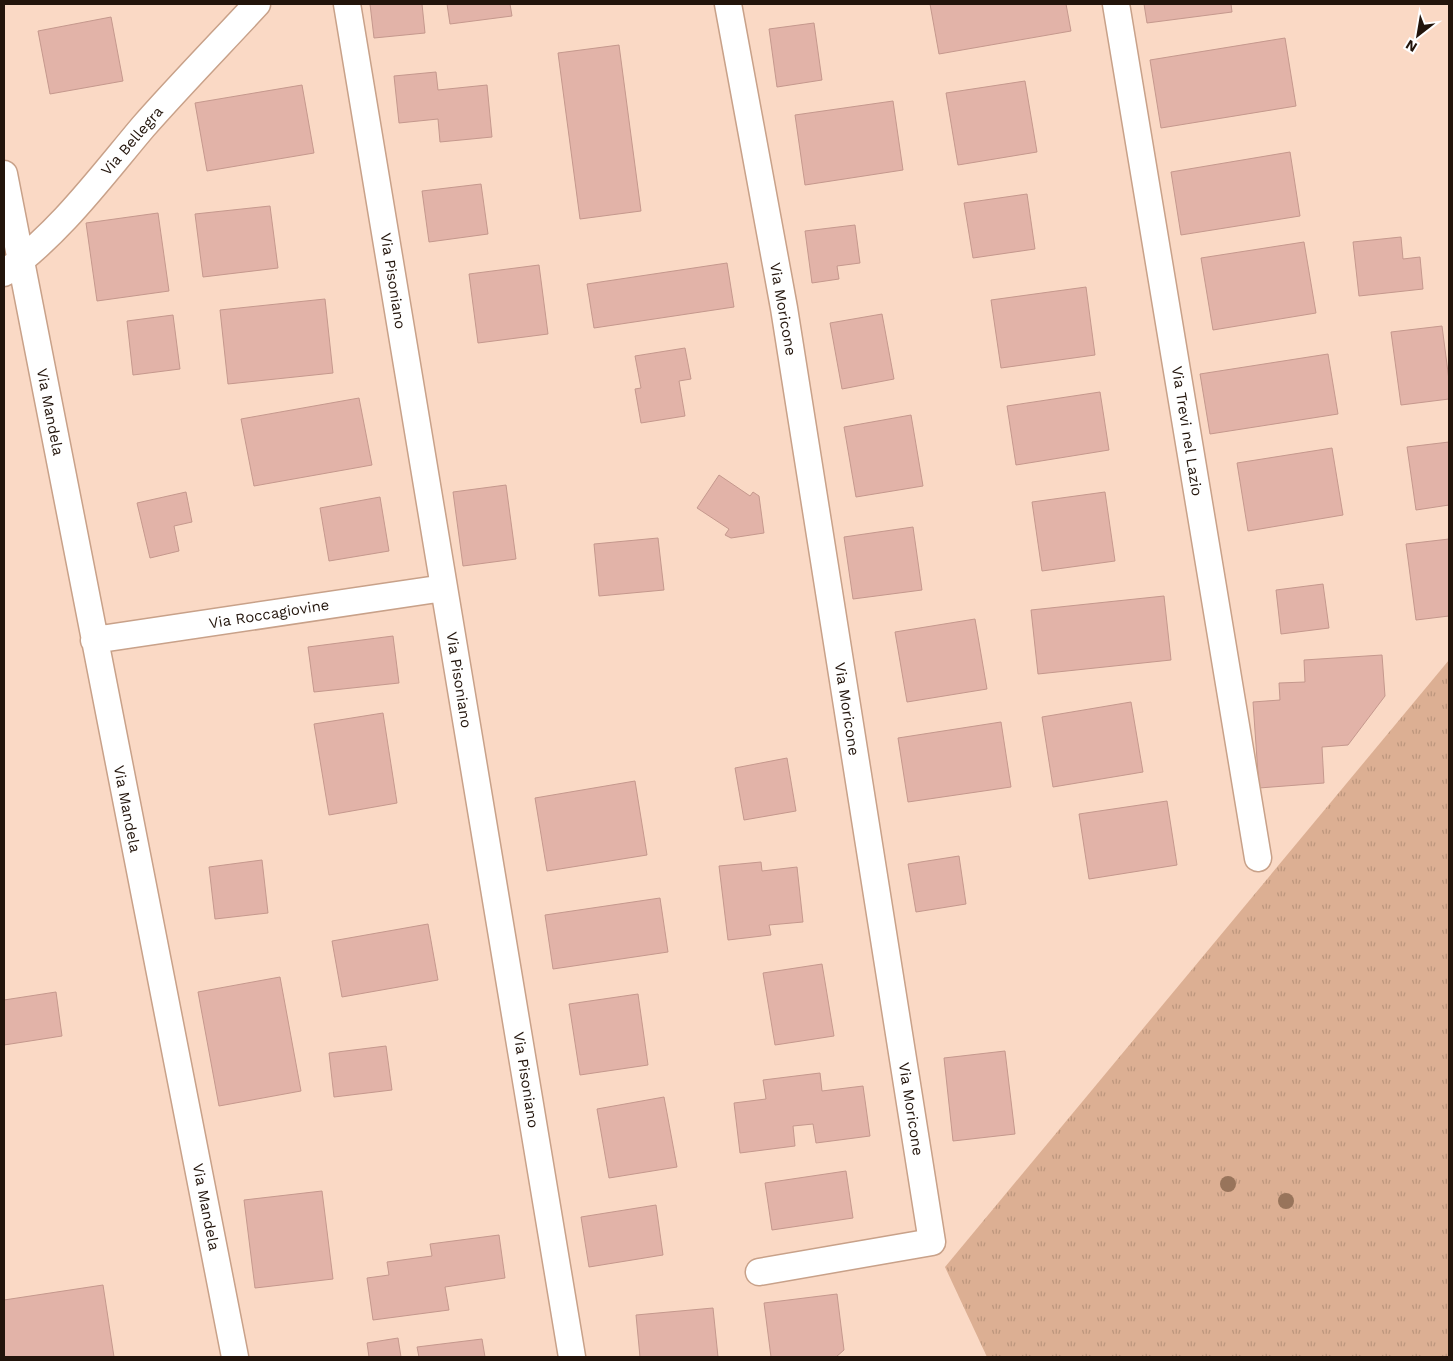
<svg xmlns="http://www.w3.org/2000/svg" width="1453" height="1361" viewBox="0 0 1453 1361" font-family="'Work Sans',sans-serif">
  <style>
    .grass { fill: url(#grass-tufts) }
    .building { fill: #e2b3a8; stroke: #c5988d }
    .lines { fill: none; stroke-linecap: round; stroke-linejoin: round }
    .minor-casing { stroke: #c8a189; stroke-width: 29 }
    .minor { stroke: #fff; stroke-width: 26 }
    .tree { fill: #98745b }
    .labels { text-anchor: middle; stroke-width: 4; stroke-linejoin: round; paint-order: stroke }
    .street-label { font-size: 15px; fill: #22140b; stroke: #fff }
  </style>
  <defs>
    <pattern id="grass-tufts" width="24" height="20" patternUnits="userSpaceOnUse" patternTransform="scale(1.25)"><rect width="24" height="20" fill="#dcaf93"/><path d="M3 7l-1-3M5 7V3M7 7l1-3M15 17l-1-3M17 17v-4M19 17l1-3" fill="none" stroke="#bc967d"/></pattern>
  </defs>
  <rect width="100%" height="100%" fill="#fad9c5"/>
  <path class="grass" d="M 1449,660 L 1449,1357 L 987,1357 L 945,1267 Z"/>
  <path class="building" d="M 370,4 L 422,4 L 425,33 L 374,38 Z
    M 447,4 L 510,4 L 512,16 L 450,24 Z
    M 930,4 L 1066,4 L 1071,31 L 939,54 Z
    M 1144,4 L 1231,4 L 1232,12 L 1147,23 Z
    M 111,17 L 123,81 L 50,94 L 38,31 Z
    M 814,23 L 822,80 L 777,87 L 769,29 Z
    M 1285,38 L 1296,106 L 1161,128 L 1150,60 Z
    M 619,45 L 641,211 L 580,219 L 558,53 Z
    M 436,72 L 438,90 L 487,85 L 492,137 L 440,142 L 438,119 L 399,123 L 394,76 Z
    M 1025,81 L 1037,152 L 958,165 L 946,93 Z
    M 302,85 L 314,153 L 207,171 L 195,103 Z
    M 893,101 L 903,170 L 805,185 L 795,115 Z
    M 1290,152 L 1300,216 L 1181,235 L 1171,172 Z
    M 481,184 L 488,234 L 429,242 L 422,191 Z
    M 1027,194 L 1035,249 L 973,258 L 964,203 Z
    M 270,206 L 278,268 L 203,277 L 195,214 Z
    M 158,213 L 169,291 L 97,301 L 86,223 Z
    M 855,225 L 860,263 L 837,266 L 839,279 L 812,283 L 805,231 Z
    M 1401,237 L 1403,259 L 1420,257 L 1423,289 L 1359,296 L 1353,242 Z
    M 1304,242 L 1316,313 L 1213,330 L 1201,258 Z
    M 727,263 L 734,307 L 594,328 L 587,284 Z
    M 539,265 L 548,334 L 478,343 L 469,274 Z
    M 1086,287 L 1095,355 L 1001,368 L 991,300 Z
    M 325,299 L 333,373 L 228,384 L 220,310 Z
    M 882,314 L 894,379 L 842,389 L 830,323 Z
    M 173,315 L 180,369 L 133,375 L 127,321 Z
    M 1442,326 L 1449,380 L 1449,399 L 1401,405 L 1391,332 Z
    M 685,348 L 691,379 L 679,381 L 685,416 L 641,423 L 635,389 L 641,388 L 635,356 Z
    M 1328,354 L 1338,414 L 1210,434 L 1200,374 Z
    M 1100,392 L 1109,450 L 1016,465 L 1007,406 Z
    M 359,398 L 372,465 L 254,486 L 241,419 Z
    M 911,415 L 923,486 L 856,497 L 844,427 Z
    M 1449,442 L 1449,505 L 1416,510 L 1407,447 Z
    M 1332,448 L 1343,515 L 1248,531 L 1237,463 Z
    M 719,475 L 750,496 L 753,492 L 759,496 L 764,533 L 731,538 L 725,535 L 729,529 L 697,508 Z
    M 506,485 L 516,559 L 463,566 L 453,492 Z
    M 186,492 L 192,522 L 174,526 L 179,551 L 150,558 L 137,503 Z
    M 1105,492 L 1115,561 L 1042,571 L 1032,502 Z
    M 380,497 L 389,551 L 329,561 L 320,508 Z
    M 913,527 L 922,590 L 853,599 L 844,537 Z
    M 658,538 L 664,590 L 599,596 L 594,544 Z
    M 1449,539 L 1449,616 L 1416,620 L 1406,544 Z
    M 1323,584 L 1329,628 L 1281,634 L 1276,590 Z
    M 1164,596 L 1171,660 L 1038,674 L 1031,610 Z
    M 975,619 L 987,689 L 907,702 L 895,632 Z
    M 393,636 L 399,683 L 314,692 L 308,647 Z
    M 1382,655 L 1385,696 L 1348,745 L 1322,747 L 1324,783 L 1259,788 L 1253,702 L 1280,700 L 1279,683 L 1305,682 L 1304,660 Z
    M 1131,702 L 1143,772 L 1053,787 L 1042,717 Z
    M 383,713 L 397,803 L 329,815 L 314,724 Z
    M 1001,722 L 1011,787 L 908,802 L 898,738 Z
    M 787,758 L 796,811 L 744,820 L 735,768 Z
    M 635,781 L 647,855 L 547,871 L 535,798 Z
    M 1167,801 L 1177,865 L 1089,879 L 1079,814 Z
    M 959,856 L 966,904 L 916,912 L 908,864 Z
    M 262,860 L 268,913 L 215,919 L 209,867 Z
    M 761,862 L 762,871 L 797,867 L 803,922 L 769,925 L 771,935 L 728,940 L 719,866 Z
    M 660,898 L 668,952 L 553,969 L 545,915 Z
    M 428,924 L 438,980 L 342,997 L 332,941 Z
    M 822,964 L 834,1036 L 775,1045 L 763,973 Z
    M 280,977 L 301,1091 L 219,1106 L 198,992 Z
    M 56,992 L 62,1036 L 4,1045 L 4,1000 Z
    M 638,994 L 648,1065 L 580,1075 L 569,1004 Z
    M 386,1046 L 392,1090 L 334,1097 L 329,1053 Z
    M 1005,1051 L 1015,1134 L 953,1141 L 944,1058 Z
    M 820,1073 L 822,1091 L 863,1086 L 870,1136 L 816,1143 L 813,1124 L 793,1126 L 795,1146 L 740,1153 L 734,1103 L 766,1099 L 763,1080 Z
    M 664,1097 L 677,1167 L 609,1178 L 597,1109 Z
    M 846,1171 L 853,1218 L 772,1230 L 765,1183 Z
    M 322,1191 L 333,1279 L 255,1288 L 244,1200 Z
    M 656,1205 L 663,1255 L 589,1267 L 581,1217 Z
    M 499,1235 L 505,1278 L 445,1287 L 449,1310 L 373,1320 L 367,1278 L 389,1275 L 387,1262 L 432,1256 L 430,1244 Z
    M 103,1285 L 114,1357 L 4,1357 L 4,1300 Z
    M 837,1294 L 844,1350 L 836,1357 L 771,1357 L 764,1303 Z
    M 713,1308 L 718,1357 L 640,1357 L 636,1315 Z
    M 398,1338 L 401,1357 L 369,1357 L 367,1343 Z
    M 482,1339 L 485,1357 L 419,1357 L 417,1347 Z"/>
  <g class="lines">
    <defs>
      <path id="minor" d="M 347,4 L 572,1357
        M 728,4 L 784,308 L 932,1242 L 759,1272
        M 1116,4 L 1258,858
        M 4,174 L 235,1357
        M 4,273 C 59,234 100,178 143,127 C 180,85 219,45 257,4
        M 94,640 L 444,588"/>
    </defs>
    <use href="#minor" class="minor-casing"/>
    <use href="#minor" class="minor"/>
  </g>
  <g class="tree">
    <circle cx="1228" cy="1184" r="8"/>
    <circle cx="1286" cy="1201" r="8"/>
  </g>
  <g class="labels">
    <g class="street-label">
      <text transform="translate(132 141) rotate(-49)" y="5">Via Bellegra</text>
      <text transform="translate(393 281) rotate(81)" y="5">Via Pisoniano</text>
      <text transform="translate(783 309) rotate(80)" y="5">Via Moricone</text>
      <text transform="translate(50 412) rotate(79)" y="5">Via Mandela</text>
      <text transform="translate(1187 431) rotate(81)" y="5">Via Trevi nel Lazio</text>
      <text transform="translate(269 614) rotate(-9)" y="5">Via Roccagiovine</text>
      <text transform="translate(459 680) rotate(81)" y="5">Via Pisoniano</text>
      <text transform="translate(847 709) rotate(81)" y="5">Via Moricone</text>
      <text transform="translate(127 809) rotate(79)" y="5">Via Mandela</text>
      <text transform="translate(526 1080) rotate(81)" y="5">Via Pisoniano</text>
      <text transform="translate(911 1109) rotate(81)" y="5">Via Moricone</text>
      <text transform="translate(206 1207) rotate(79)" y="5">Via Mandela</text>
    </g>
  </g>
  <rect width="1453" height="1361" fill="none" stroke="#22140b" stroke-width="10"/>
  <g transform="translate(1418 35) rotate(211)" stroke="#ffffff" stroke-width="4" paint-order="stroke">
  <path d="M0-4L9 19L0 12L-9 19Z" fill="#22140b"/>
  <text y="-8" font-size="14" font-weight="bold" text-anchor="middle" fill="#22140b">N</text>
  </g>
</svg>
